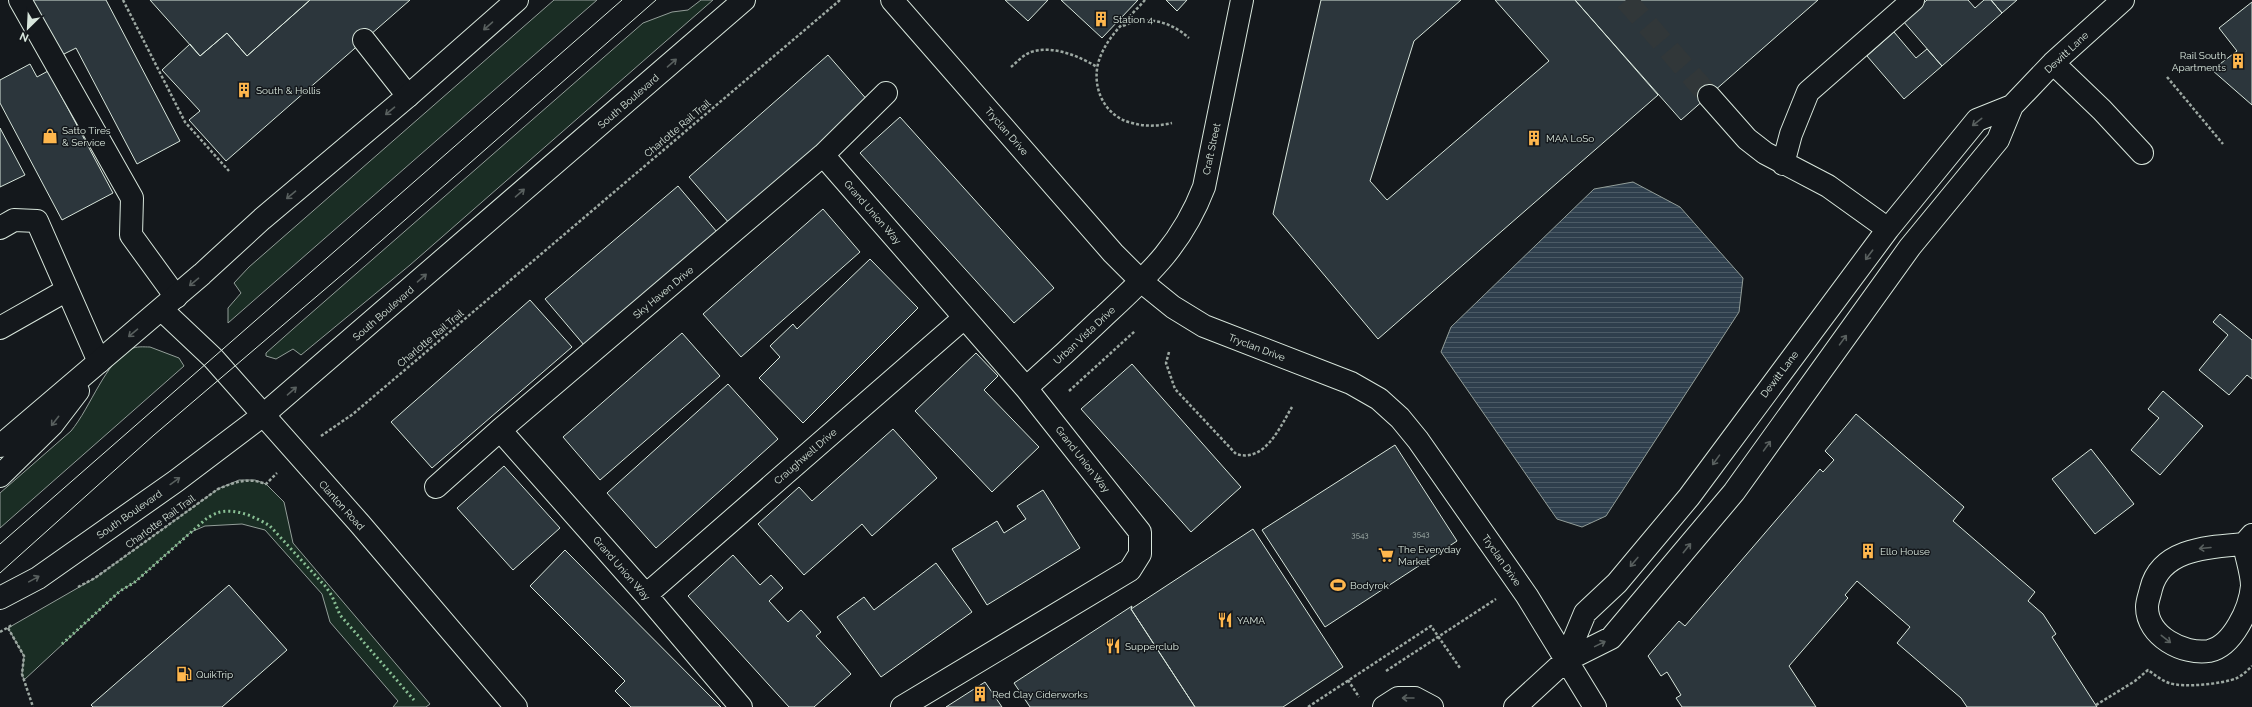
<svg xmlns="http://www.w3.org/2000/svg" width="2252" height="707" viewBox="0 0 2252 707" font-family="Raleway,sans-serif">
  <style>
    .green { fill: #1a2d24; stroke: #939e99 }
    .water { fill: url(#water-rules); stroke: #939e99 }
    .building { fill: #2c363c; stroke: #d8e6dc }
    .lines { fill: none; stroke-linecap: round; stroke-linejoin: round }
    .minor-tunnel { stroke: #313739; stroke-width: 22; stroke-dasharray: 22 11; stroke-linecap: butt }
    .minor-casing { stroke: #d8e6dc; stroke-width: 24 }
    .major-casing { stroke: #d8e6dc; stroke-width: 24 }
    .path { stroke: #9da8a2; stroke-width: 2.5; stroke-dasharray: 3 2; stroke-linecap: butt }
    .minor { stroke: #14181c; stroke-width: 22 }
    .major { stroke: #14181c; stroke-width: 22 }
    .tram { stroke: #d8e6dc; stroke-width: 1 }
    .hedge { stroke: #8ac095; stroke-width: 3; stroke-dasharray: 2 3; stroke-linecap: butt }
    .oneway { stroke: #59605f }
    .labels { text-anchor: middle; stroke-width: 3; stroke-linejoin: round; paint-order: stroke }
    .number-label { font-size: 8px; fill: #adbab4 }
    .poi-label { font-size: 10px; fill: #d8e6dc; stroke: #14181c; text-anchor: start }
    .street-label { font-size: 10px; fill: #d8e6dc; stroke: #14181c }
  </style>
  <defs>
    <pattern id="water-rules" width="6" height="5" patternUnits="userSpaceOnUse"><rect width="6" height="5" fill="#2f3f4d"/><path d="M0 2.5h6" fill="none" stroke="#4c5b66"/></pattern>
  </defs>
  <rect width="100%" height="100%" fill="#14181c"/>
  <path class="green" d="M 554,0 L 597,0 L 228,323 L 228,308 L 241,293 L 234,283 L 249,267 Z
    M 701,0 L 713,0 L 410,265 L 301,355 L 293,349 L 276,359 L 266,356 L 266,353 L 293,329 L 643,23 L 672,12 L 688,10 Z
    M 150,347 L 179,358 L 184,366 L 0,528 L 0,493 L 71,431 C 91,407 105,362 131,349 C 136,346 144,347 150,347 Z
    M 239,480 L 255,480 L 266,484 L 284,502 L 293,543 L 430,704 L 426,707 L 393,707 L 398,701 L 330,622 L 322,594 L 265,530 L 242,524 L 205,526 L 191,532 L 135,582 L 120,591 L 24,680 L 22,674 L 24,656 L 8,628 L 95,578 L 218,489 Z"/>
  <path class="water" d="M 1633,182 L 1680,207 L 1743,278 L 1739,312 L 1606,516 L 1582,527 L 1557,519 L 1441,352 L 1451,327 L 1594,189 Z"/>
  <path class="building" d="M 28,0 L 106,0 L 180,141 L 137,164 L 76,48 L 58,57 Z
    M 150,0 L 310,0 L 247,56 L 227,33 L 200,56 Z
    M 310,0 L 410,0 L 226,161 L 189,120 L 200,111 L 162,70 L 190,44 L 200,56 L 227,33 L 247,56 Z
    M 1005,0 L 1048,0 L 1028,21 Z
    M 1061,0 L 1138,0 L 1102,38 Z
    M 1166,0 L 1187,0 L 1177,11 Z
    M 1321,0 L 1461,0 L 1414,41 L 1370,181 L 1387,200 L 1549,61 L 1495,0 L 1575,0 L 1658,95 L 1378,339 L 1273,214 Z
    M 1575,0 L 1818,0 L 1681,120 Z
    M 1927,0 L 1968,0 L 1975,8 L 1984,0 L 1991,0 L 2002,13 L 1942,66 L 1903,21 Z
    M 1991,0 L 2017,0 L 2002,13 Z
    M 2252,2 L 2252,105 L 2212,70 L 2237,51 L 2219,28 Z
    M 1894,32 L 1916,58 L 1927,49 L 1942,66 L 1904,99 L 1867,56 Z
    M 828,55 L 869,102 L 730,224 L 689,177 Z
    M 30,64 L 37,77 L 48,71 L 113,193 L 62,220 L 0,103 L 0,80 Z
    M 900,117 L 1054,288 L 1014,323 L 860,153 Z
    M 0,128 L 25,175 L 0,187 Z
    M 678,186 L 717,232 L 584,345 L 545,299 Z
    M 823,209 L 860,252 L 741,357 L 703,314 Z
    M 870,259 L 918,308 L 803,423 L 759,378 L 780,357 L 770,346 L 793,324 L 797,329 Z
    M 530,300 L 572,347 L 432,468 L 391,422 Z
    M 2220,314 L 2252,340 L 2252,379 L 2247,375 L 2229,395 L 2199,370 L 2228,335 L 2213,322 Z
    M 682,333 L 720,376 L 600,480 L 563,437 Z
    M 976,353 L 998,376 L 984,390 L 1039,447 L 992,492 L 915,411 Z
    M 1132,364 L 1241,487 L 1191,532 L 1081,409 Z
    M 728,384 L 778,439 L 656,548 L 607,493 Z
    M 2163,391 L 2203,426 L 2160,475 L 2131,450 L 2159,418 L 2148,409 Z
    M 1856,414 L 1964,507 L 1953,521 L 2035,592 L 2028,601 L 2043,614 L 2056,634 L 2052,637 L 2097,707 L 1967,707 L 1961,698 L 1897,643 L 1910,627 L 1857,581 L 1845,595 L 1848,598 L 1789,666 L 1816,707 L 1682,707 L 1676,698 L 1681,695 L 1667,672 L 1661,676 L 1648,656 L 1679,621 L 1685,626 L 1820,469 L 1823,472 L 1834,460 L 1825,451 Z
    M 893,429 L 937,478 L 872,536 L 862,524 L 804,575 L 758,524 L 799,487 L 812,501 Z
    M 1395,445 L 1457,541 L 1325,627 L 1262,530 Z
    M 2091,449 L 2134,504 L 2095,534 L 2052,479 Z
    M 504,466 L 560,528 L 513,570 L 457,508 Z
    M 1043,490 L 1080,548 L 987,605 L 952,549 L 997,521 L 1004,533 L 1026,519 L 1017,506 Z
    M 1253,529 L 1343,667 L 1283,707 L 1195,707 L 1131,609 Z
    M 565,550 L 721,707 L 631,707 L 615,691 L 625,681 L 530,586 Z
    M 733,555 L 760,585 L 771,575 L 783,588 L 769,601 L 788,622 L 801,610 L 821,632 L 816,636 L 851,674 L 814,707 L 789,707 L 688,596 Z
    M 936,563 L 972,612 L 881,677 L 837,617 L 864,597 L 874,610 Z
    M 229,585 L 287,650 L 222,707 L 93,707 L 91,705 Z
    M 1132,606 L 1131,609 L 1195,707 L 1030,707 L 1014,683 Z
    M 985,682 L 1002,707 L 946,707 Z"/>
  <g class="lines">
    <path class="minor-tunnel" d="M 1626,0 L 1709,96"/>
    <defs>
      <path id="minor" d="M 20,0 L 132,198 L 131,235 L 176,297
        M 892,0 L 1113,253 L 1142,282 L 1173,307 L 1204,326 L 1351,383 L 1379,399 L 1400,418 L 1418,440 L 1527,596 L 1595,707
        M 364,40 L 408,96
        M 2053,63 L 2102,110 L 2142,153
        M 1709,96 L 1747,139 L 1765,153 L 1828,186 L 1888,229
        M 823,155 L 1026,388 L 1140,532 L 1140,554 L 1130,570 L 902,707
        M 1783,164 L 1791,134 L 1808,92 L 1913,0
        M 0,228 L 14,220 L 37,221 L 99,362
        M 0,328 L 67,290
        M 1026,388 C 1052,365 1077,342 1102,318 C 1147,276 1181,247 1204,187 L 1242,0
        M 500,430 L 646,595 L 741,707
        M 436,487 L 500,430 L 823,155 L 886,93
        M 2244,544 C 2246,557 2252,573 2252,586 C 2250,608 2233,646 2209,651 C 2183,655 2147,636 2147,607 C 2147,601 2150,594 2151,589 C 2161,548 2210,547 2244,544 L 2252,535
        M 646,595 L 964,318
        M 1565,661 L 1585,613 L 1617,583 L 1689,497 L 1888,229 L 1977,120 L 2012,106
        M 1384,707 L 1398,698 L 1415,698 L 1432,707
        M 1515,707 L 1565,661 L 1611,638 L 1734,492 L 1910,247 L 1998,140 L 2012,106 L 2053,63 L 2123,0"/>
      <path id="major" d="M 161,309 L 213,358 L 360,524 L 516,707
        M 0,446 L 202,274 L 262,219 L 408,96 L 517,0
        M 0,476 L 52,425 L 78,391
        M 0,598 L 38,578 L 176,481 L 262,416 L 744,0"/>
    </defs>
    <use href="#minor" class="minor-casing"/>
    <use href="#major" class="major-casing"/>
    <path class="path" d="M 123,0 L 185,122 L 229,171
      M 1145,0 C 1130,17 1110,33 1101,55 C 1089,82 1102,116 1132,123 C 1146,127 1158,126 1172,123
      M 1123,26 C 1146,15 1170,21 1189,38
      M 1011,67 C 1017,62 1023,55 1031,52 C 1053,45 1079,56 1097,67
      M 2167,77 L 2223,144
      M 1169,352 L 1166,363 L 1175,389 L 1236,454 C 1265,463 1280,427 1292,407
      M 1069,391 L 1135,331
      M 321,436 L 353,414 L 840,0
      M 78,587 L 95,578 L 218,489 C 235,482 248,477 266,484 L 277,473
      M 8,628 L 24,656 L 22,674 L 33,707
      M 0,632 L 12,625
      M 1386,671 L 1496,599
      M 1348,680 L 1359,697
      M 2096,705 L 2135,681 L 2148,670 C 2155,675 2161,680 2169,683 C 2183,688 2223,684 2237,678 C 2243,675 2248,670 2252,666
      M 1308,707 L 1431,626 L 1460,668"/>
    <use href="#minor" class="minor"/>
    <use href="#major" class="major"/>
    <path class="tram" d="M 0,544 L 622,0
      M 0,573 L 154,435 L 357,262 L 656,0"/>
    <path class="hedge" d="M 62,644 L 120,591 L 135,582 L 206,519 C 209,517 214,514 217,513 C 234,507 256,517 270,526 L 326,587 L 332,596 L 340,615 L 414,700"/>
  </g>
  <defs><path id="oneway-shaft" d="M-6 0H5M1.5-3L5.5 0L1.5 3" fill="none" stroke-width="1.6" stroke-linecap="round" stroke-linejoin="round"/></defs>
  <g class="oneway">
    <use href="#oneway-shaft" transform="translate(488 26) rotate(139)"/>
    <use href="#oneway-shaft" transform="translate(672 63) rotate(-41)"/>
    <use href="#oneway-shaft" transform="translate(390 111) rotate(140)"/>
    <use href="#oneway-shaft" transform="translate(1977 122) rotate(142)"/>
    <use href="#oneway-shaft" transform="translate(520 193) rotate(-41)"/>
    <use href="#oneway-shaft" transform="translate(291 195) rotate(140)"/>
    <use href="#oneway-shaft" transform="translate(1869 255) rotate(127)"/>
    <use href="#oneway-shaft" transform="translate(422 278) rotate(-41)"/>
    <use href="#oneway-shaft" transform="translate(194 282) rotate(140)"/>
    <use href="#oneway-shaft" transform="translate(133 333) rotate(140)"/>
    <use href="#oneway-shaft" transform="translate(1843 340) rotate(-54)"/>
    <use href="#oneway-shaft" transform="translate(292 391) rotate(-41)"/>
    <use href="#oneway-shaft" transform="translate(55 421) rotate(128)"/>
    <use href="#oneway-shaft" transform="translate(1767 446) rotate(-54)"/>
    <use href="#oneway-shaft" transform="translate(1716 460) rotate(126)"/>
    <use href="#oneway-shaft" transform="translate(175 481) rotate(-36)"/>
    <use href="#oneway-shaft" transform="translate(1687 548) rotate(-51)"/>
    <use href="#oneway-shaft" transform="translate(2205 548) rotate(175)"/>
    <use href="#oneway-shaft" transform="translate(1634 562) rotate(130)"/>
    <use href="#oneway-shaft" transform="translate(34 579) rotate(-29)"/>
    <use href="#oneway-shaft" transform="translate(2166 639) rotate(38)"/>
    <use href="#oneway-shaft" transform="translate(1600 644) rotate(-26)"/>
    <use href="#oneway-shaft" transform="translate(1408 698) rotate(-180)"/>
  </g>
  <defs>
    <symbol id="building-bare" viewBox="-9 -9 18 18"><path d="M-4-6H4V6H1V3H-1V6H-4ZM-2.5-4.3h1.7v1.8h-1.7ZM.8-4.3h1.7v1.8H.8ZM-2.5-1h1.7V.8h-1.7ZM.8-1h1.7V.8H.8Z" fill="#ffb74d" stroke="#14181c" stroke-width="2.5" paint-order="stroke"/></symbol>
    <symbol id="shop-bare" viewBox="-9 -9 18 18"><path d="M-5-2.5h2.3a2.7 3.5 0 0 1 5.4 0H5L5.5 6h-11ZM-1.5-2.5h3a1.5 2.3 0 0 0-3 0Z" fill="#ffb74d" stroke="#14181c" stroke-width="2.5" paint-order="stroke"/></symbol>
    <symbol id="supermarket-bare" viewBox="-9 -9 18 18"><path d="M-6-5.5h2.5l.6 2H6L4.5 2H-2.5L-4.4-4H-6ZM-1.5 3.2a1.3 1.3 0 1 0 .1 0ZM3 3.2a1.3 1.3 0 1 0 .1 0Z" fill="#ffb74d" stroke="#14181c" stroke-width="2.5" paint-order="stroke"/></symbol>
    <symbol id="stadium-bare" viewBox="-9 -9 18 18"><path d="M0-5a6.5 5 0 1 0 0 10a6.5 5 0 1 0 0-10ZM-3.5-1.8h7v3.6h-7Z" fill="#ffb74d" stroke="#14181c" stroke-width="2.5" paint-order="stroke"/></symbol>
    <symbol id="restaurant-bare" viewBox="-9 -9 18 18"><path d="M-5-6h1v4h1v-4h1v4h1v-4h1v5L-1.5 .5V6h-2V.5L-5-1ZM5-6V6H3V1.5H1.5Q1.5-4 5-6Z" fill="#ffb74d" stroke="#14181c" stroke-width="2.5" paint-order="stroke"/></symbol>
    <symbol id="fuel-bare" viewBox="-9 -9 18 18"><path d="M-5.5-6h7V0h2V4h1.3V-2.5L3-4.5l.8-.8L6-3V5H2.5V1h-1V6h-7ZM-4.2-4.7v3.2H.2V-4.7Z" fill="#ffb74d" stroke="#14181c" stroke-width="2.5" paint-order="stroke"/></symbol>
  </defs>
  <g fill-rule="evenodd">
    <use href="#building-bare" x="1090" y="8" width="22" height="22"/>
    <use href="#building-bare" x="2227" y="50" width="22" height="22"/>
    <use href="#building-bare" x="233" y="79" width="22" height="22"/>
    <use href="#shop-bare" x="39" y="125" width="22" height="22"/>
    <use href="#building-bare" x="1523" y="127" width="22" height="22"/>
    <use href="#building-bare" x="1857" y="540" width="22" height="22"/>
    <use href="#supermarket-bare" x="1375" y="544" width="22" height="22"/>
    <use href="#stadium-bare" x="1327" y="574" width="22" height="22"/>
    <use href="#restaurant-bare" x="1214" y="609" width="22" height="22"/>
    <use href="#restaurant-bare" x="1102" y="635" width="22" height="22"/>
    <use href="#fuel-bare" x="173" y="663" width="22" height="22"/>
    <use href="#building-bare" x="969" y="683" width="22" height="22"/>
  </g>
  <g class="labels">
    <g class="number-label">
      <text x="1421" y="537">3543</text>
      <text x="1360" y="538">3543</text>
    </g>
    <g class="poi-label">
      <text x="1113" y="23">Station 4</text>
      <text x="2226" y="59" text-anchor="end">Rail South<tspan x="2226" dy="12">Apartments</tspan></text>
      <text x="256" y="94">South &amp; Hollis</text>
      <text x="62" y="134">Satto Tires<tspan x="62" dy="12">&amp; Service</tspan></text>
      <text x="1546" y="142">MAA LoSo</text>
      <text x="1398" y="553">The Everyday<tspan x="1398" dy="12">Market</tspan></text>
      <text x="1880" y="555">Ello House</text>
      <text x="1350" y="589">Bodyrok</text>
      <text x="1237" y="624">YAMA</text>
      <text x="1125" y="650">Supperclub</text>
      <text x="196" y="678">QuikTrip</text>
      <text x="992" y="698">Red Clay Ciderworks</text>
    </g>
    <g class="street-label">
      <text transform="translate(2066 52) rotate(-43)" y="4">Dewitt Lane</text>
      <text transform="translate(628 101) rotate(-41)" y="4">South Boulevard</text>
      <text transform="translate(677 128) rotate(-40)" y="4">Charlotte Rail Trail</text>
      <text transform="translate(1007 131) rotate(49)" y="4">Tryclan Drive</text>
      <text transform="translate(1211 149) rotate(-78)" y="4">Craft Street</text>
      <text transform="translate(873 212) rotate(49)" y="4">Grand Union Way</text>
      <text transform="translate(663 292) rotate(-40)" y="4">Sky Haven Drive</text>
      <text transform="translate(383 313) rotate(-41)" y="4">South Boulevard</text>
      <text transform="translate(1084 335) rotate(-43)" y="4">Urban Vista Drive</text>
      <text transform="translate(430 338) rotate(-40)" y="4">Charlotte Rail Trail</text>
      <text transform="translate(1257 347) rotate(21)" y="4">Tryclan Drive</text>
      <text transform="translate(1779 374) rotate(-53)" y="4">Dewitt Lane</text>
      <text transform="translate(805 456) rotate(-41)" y="4">Craughwell Drive</text>
      <text transform="translate(1083 459) rotate(52)" y="4">Grand Union Way</text>
      <text transform="translate(342 505) rotate(48)" y="4">Clanton Road</text>
      <text transform="translate(129 514) rotate(-35)" y="4">South Boulevard</text>
      <text transform="translate(160 521) rotate(-36)" y="4">Charlotte Rail Trail</text>
      <text transform="translate(1502 560) rotate(55)" y="4">Tryclan Drive</text>
      <text transform="translate(622 568) rotate(49)" y="4">Grand Union Way</text>
    </g>
  </g>
  <g transform="translate(28 28) rotate(204)" stroke="#14181c" stroke-width="3" paint-order="stroke">
  <path d="M0-3L7 15L0 10L-7 15Z" fill="#d8e6dc"/>
  <text y="-6" font-size="11" font-weight="bold" text-anchor="middle" fill="#d8e6dc">N</text>
  </g>
</svg>
